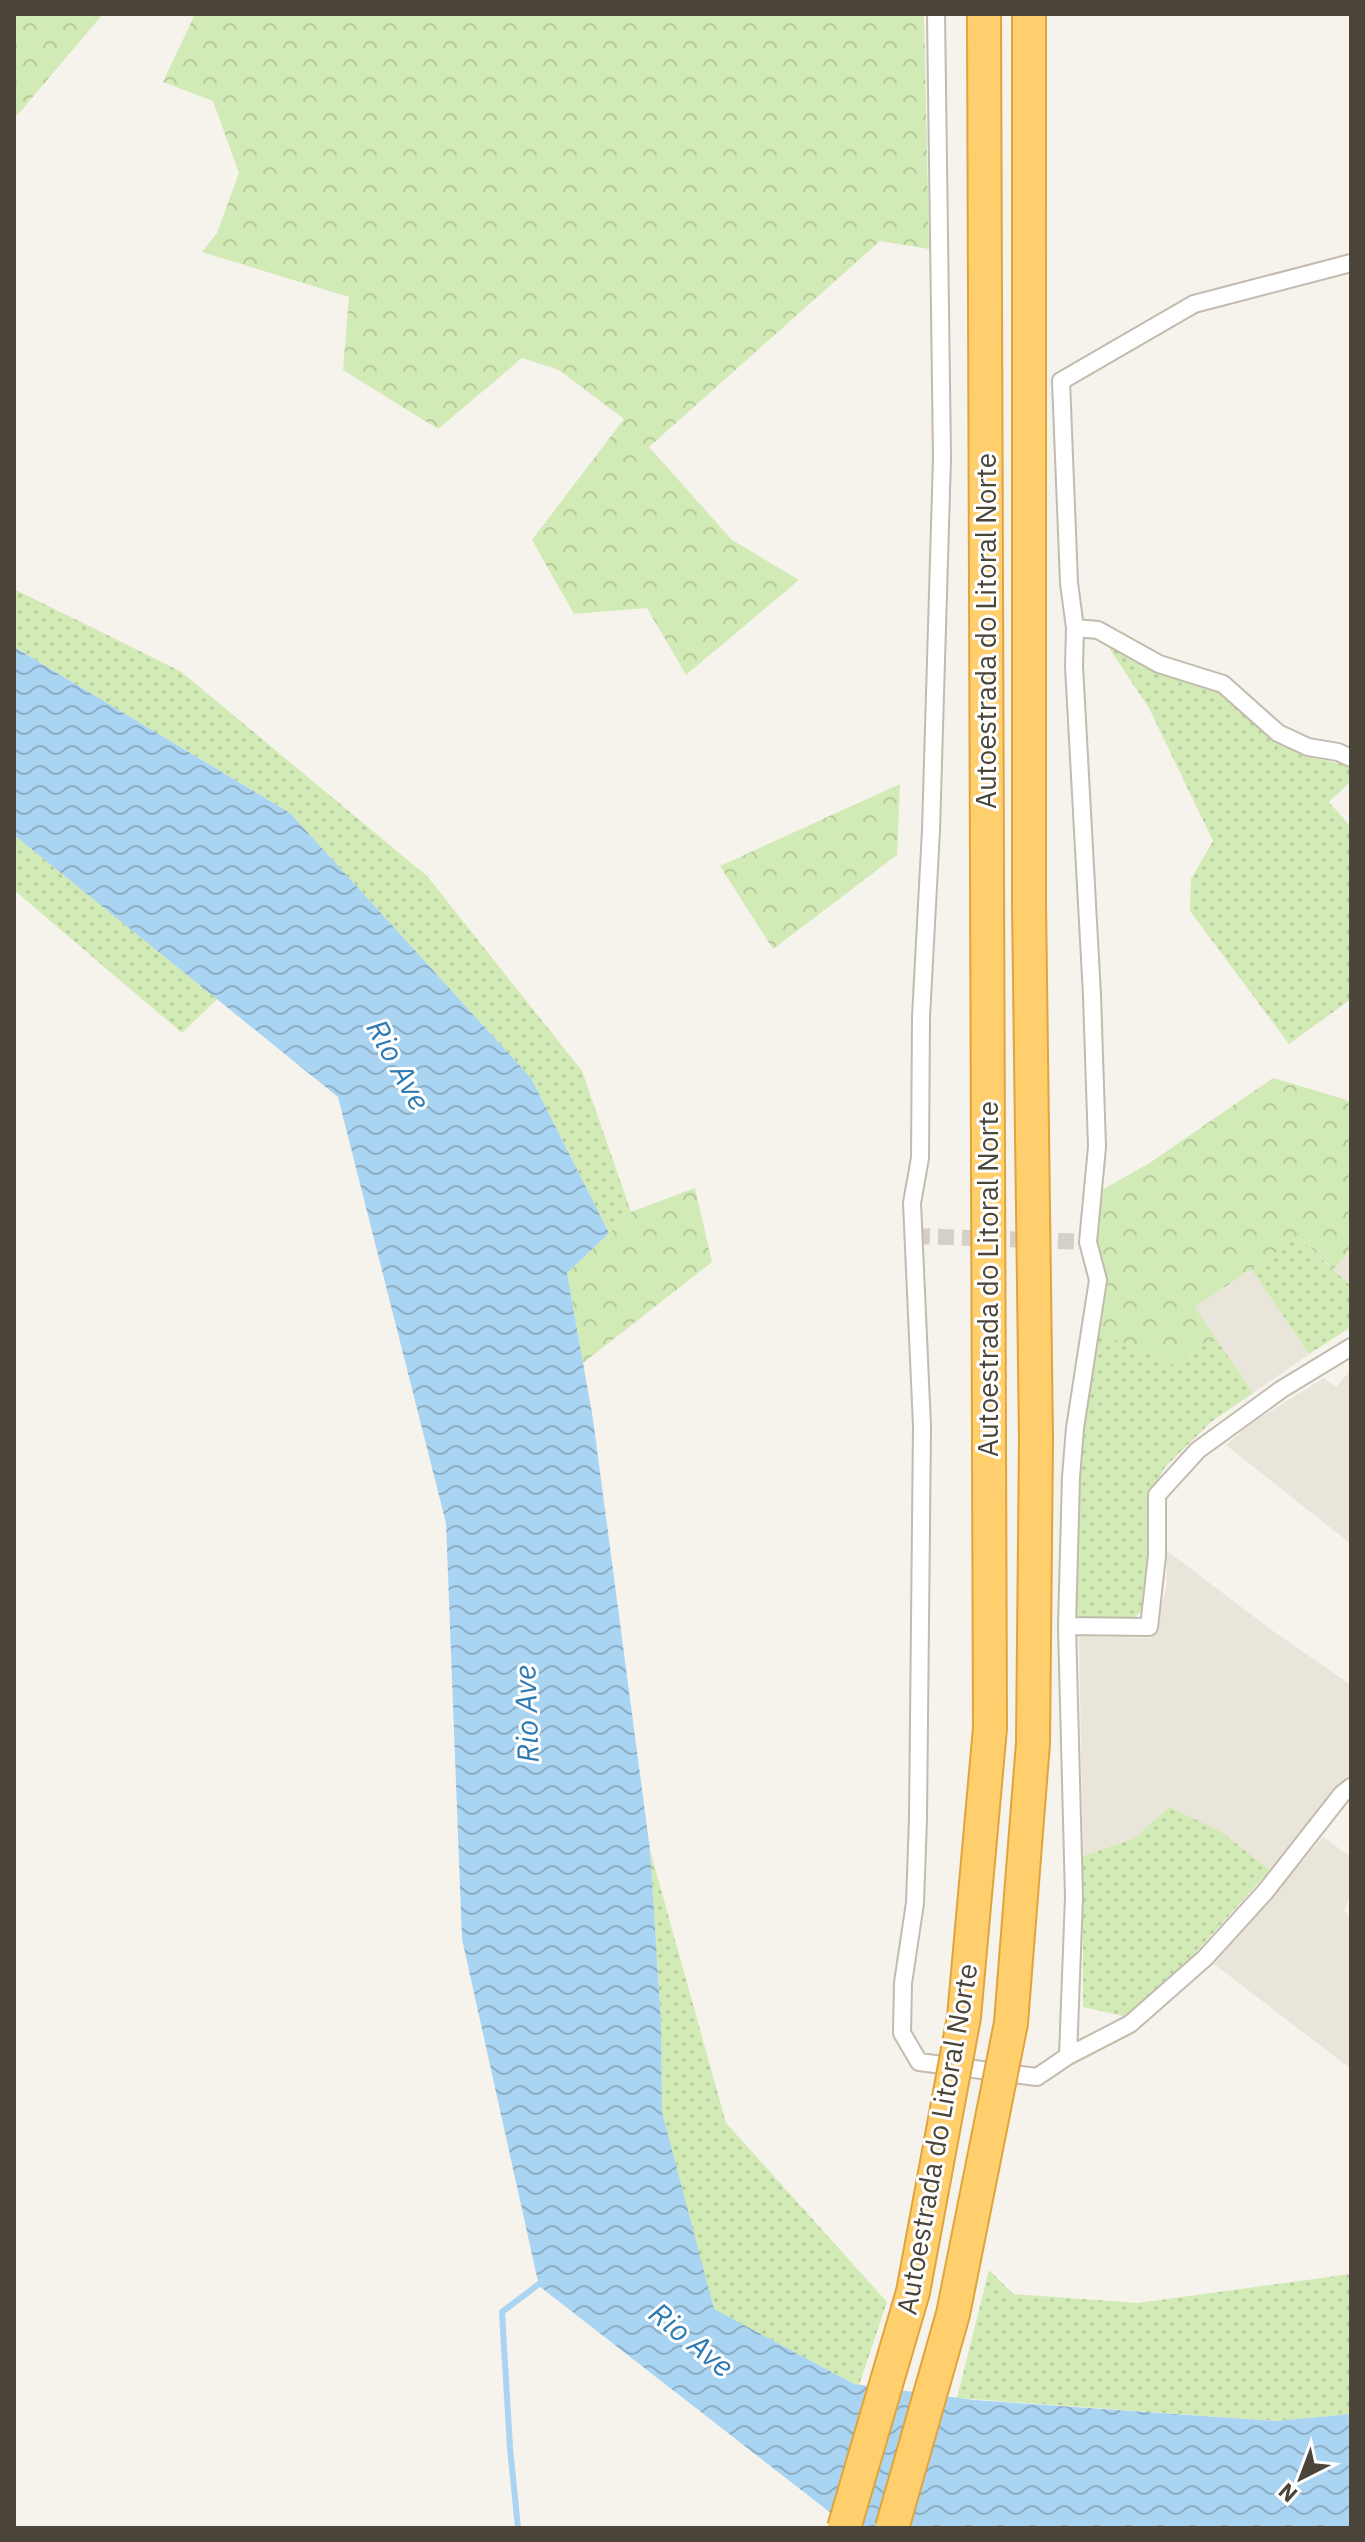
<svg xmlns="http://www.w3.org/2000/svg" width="1365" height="2542" viewBox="0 0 1365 2542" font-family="'IBM Plex Sans',sans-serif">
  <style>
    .residential { fill: #eae5da }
    .grass { fill: url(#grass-dots) }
    .forest { fill: url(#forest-crowns) }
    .water { fill: url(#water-waves) }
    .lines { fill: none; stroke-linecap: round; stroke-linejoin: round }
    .stream { stroke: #a9d4f2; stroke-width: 6 }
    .minor-tunnel { stroke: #d4d0c8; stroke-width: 16; stroke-dasharray: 16 8; stroke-linecap: butt }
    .minor-casing { stroke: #c2bbae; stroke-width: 20 }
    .motorway-casing { stroke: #e0a43c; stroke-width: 36 }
    .minor { stroke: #fff; stroke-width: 16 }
    .motorway { stroke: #ffcf6e; stroke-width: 32 }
    .motorway-bridge-casing { stroke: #e0a43c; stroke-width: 36; stroke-linecap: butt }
    .motorway-bridge { stroke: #ffcf6e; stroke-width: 32 }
    .labels { text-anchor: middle; stroke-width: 6; stroke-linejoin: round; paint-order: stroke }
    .street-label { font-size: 28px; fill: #4b4439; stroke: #fff }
    .water-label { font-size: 30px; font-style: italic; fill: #2e7ab2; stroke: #fff }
  </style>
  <defs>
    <pattern id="grass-dots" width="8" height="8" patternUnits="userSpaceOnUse" patternTransform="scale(2)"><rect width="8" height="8" fill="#d2eab5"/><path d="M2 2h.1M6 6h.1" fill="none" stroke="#b6ca9c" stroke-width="1.8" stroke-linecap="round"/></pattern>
    <pattern id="forest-crowns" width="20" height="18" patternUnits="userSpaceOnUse" patternTransform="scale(2)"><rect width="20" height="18" fill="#d2eab5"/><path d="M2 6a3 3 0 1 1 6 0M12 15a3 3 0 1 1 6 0" fill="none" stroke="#b6ca9c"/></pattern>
    <pattern id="water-waves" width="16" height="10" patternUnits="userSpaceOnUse" patternTransform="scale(2)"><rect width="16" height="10" fill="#a9d4f2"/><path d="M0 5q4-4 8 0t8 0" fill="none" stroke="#8caec5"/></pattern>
  </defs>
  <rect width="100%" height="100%" fill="#f6f3ec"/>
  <path class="residential" d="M 1351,1249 L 1351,1286 L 1334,1269 Z
    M 1251,1269 L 1309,1354 L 1253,1393 L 1194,1308 Z
    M 1351,1369 L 1351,1544 L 1226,1445 L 1253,1422 L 1324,1378 L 1336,1387 Z
    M 1166,1550 L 1273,1631 L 1351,1685 L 1351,1775 L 1270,1870 L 1220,1831 L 1169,1807 L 1135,1838 L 1083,1856 L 1079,1636 L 1151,1638 L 1167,1586 Z
    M 1323,1837 L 1351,1857 L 1351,1894 L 1344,1911 L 1351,1915 L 1351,2069 L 1214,1964 Z"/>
  <path class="grass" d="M 14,589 L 180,671 L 427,876 L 582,1071 L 631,1212 L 609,1233 L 531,1078 L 290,813 L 14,647 Z
    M 1103,639 L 1157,672 L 1200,684 L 1229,697 L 1276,738 L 1301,755 L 1351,766 L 1351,781 L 1329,802 L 1351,827 L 1351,999 L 1289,1044 L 1190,911 L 1191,879 L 1213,841 L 1149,708 Z
    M 14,835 L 217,999 L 182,1033 L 14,890 Z
    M 1299,1237 L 1351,1286 L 1351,1327 L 1309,1354 L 1251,1269 Z
    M 1096,1331 L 1175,1365 L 1214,1336 L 1253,1393 L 1211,1422 L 1165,1467 L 1150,1495 L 1152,1559 L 1144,1610 L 1127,1622 L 1083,1621 L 1073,1611 L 1081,1428 Z
    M 1169,1807 L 1220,1831 L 1270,1870 L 1179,1971 L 1134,2011 L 1124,2016 L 1083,2007 L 1083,1856 L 1135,1838 Z
    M 650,1850 L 726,2123 L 887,2302 L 859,2385 L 854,2384 L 713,2309 L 662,2112 L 661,2021 Z
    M 989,2270 L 1013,2294 L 1138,2303 L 1351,2274 L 1351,2414 L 1276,2421 L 957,2398 Z"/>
  <path class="forest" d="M 14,14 L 103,14 L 14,119 Z
    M 195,14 L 924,14 L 929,249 L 880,241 L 649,447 L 732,540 L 799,580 L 686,675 L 647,608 L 574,614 L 532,540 L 624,419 L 559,370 L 522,358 L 438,429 L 343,370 L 349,297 L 202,252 L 217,233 L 239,173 L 213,101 L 163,82 Z
    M 900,784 L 897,855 L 773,949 L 720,866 Z
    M 1273,1078 L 1347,1100 L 1351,1104 L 1351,1249 L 1334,1269 L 1299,1237 L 1195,1307 L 1214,1336 L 1175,1365 L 1096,1331 L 1107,1284 L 1095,1245 L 1097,1193 L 1151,1162 Z
    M 695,1188 L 712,1262 L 583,1363 L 567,1273 L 631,1212 Z"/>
  <path class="water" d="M 14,647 L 290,813 L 531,1078 L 609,1233 L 567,1273 L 593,1419 L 650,1850 L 661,2021 L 662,2112 L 714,2309 L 854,2384 L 974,2400 L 1276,2421 L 1351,2414 L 1351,2528 L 850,2528 L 539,2286 L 462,1939 L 446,1523 L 338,1097 L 14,835 Z"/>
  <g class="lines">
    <path class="stream" d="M 518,2528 L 510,2448 L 502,2312 L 543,2281"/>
    <path class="minor-tunnel" d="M 914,1236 L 1088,1242"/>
    <defs>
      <path id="minor" d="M 936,14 L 942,458 L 931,830 L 921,1017 L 920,1158 L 912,1203 L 922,1426 L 918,1818 L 915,1903 L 903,1983 L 902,2033 L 919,2062 L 1037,2077 L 1068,2056 L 1130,2024 L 1205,1958 L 1265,1892 L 1342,1794 L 1351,1787
        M 1075,628 L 1098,630 L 1159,664 L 1223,684 L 1278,733 L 1308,747 L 1338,752 L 1351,758
        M 1067,1626 L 1149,1627 L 1157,1556 L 1157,1495 L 1198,1450 L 1282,1389 L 1351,1347
        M 1068,2056 L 1074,1897 L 1067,1626 L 1071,1477 L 1075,1428 L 1098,1280 L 1088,1242 L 1097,1147 L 1092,995 L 1074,666 L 1075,628 L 1069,583 L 1061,381 L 1194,304 L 1351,263"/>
      <path id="motorway" d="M 964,2017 L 990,1728 L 984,14
        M 1011,2023 L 1033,1743 L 1036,1439 L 1029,903 L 1029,14"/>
    </defs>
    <use href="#minor" class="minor-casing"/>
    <use href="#motorway" class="motorway-casing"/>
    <use href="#minor" class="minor"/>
    <use href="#motorway" class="motorway"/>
    <defs>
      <path id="motorway-bridge" d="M 844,2528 L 913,2292 L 964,2017
        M 892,2528 L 953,2314 L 1011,2023"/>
    </defs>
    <use href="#motorway-bridge" class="motorway-bridge-casing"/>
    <use href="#motorway-bridge" class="motorway-bridge"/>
  </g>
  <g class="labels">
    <g class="street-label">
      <text transform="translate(986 631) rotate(-90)" y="10">Autoestrada do Litoral Norte</text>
      <text transform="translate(988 1279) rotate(-90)" y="10">Autoestrada do Litoral Norte</text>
      <text transform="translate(937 2139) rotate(-80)" y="10">Autoestrada do Litoral Norte</text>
    </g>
    <g class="water-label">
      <text transform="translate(398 1065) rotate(61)" y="10">Rio Ave</text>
      <text transform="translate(527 1714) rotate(-92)" y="10">Rio Ave</text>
      <text transform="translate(691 2340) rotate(39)" y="10">Rio Ave</text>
    </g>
  </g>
  <rect width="1365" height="2542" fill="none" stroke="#4b4439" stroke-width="32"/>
  <g transform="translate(1301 2478) rotate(222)" stroke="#ffffff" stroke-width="6" paint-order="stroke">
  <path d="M0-6L14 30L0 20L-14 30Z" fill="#4b4439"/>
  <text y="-12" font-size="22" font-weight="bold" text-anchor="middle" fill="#4b4439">N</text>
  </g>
</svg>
